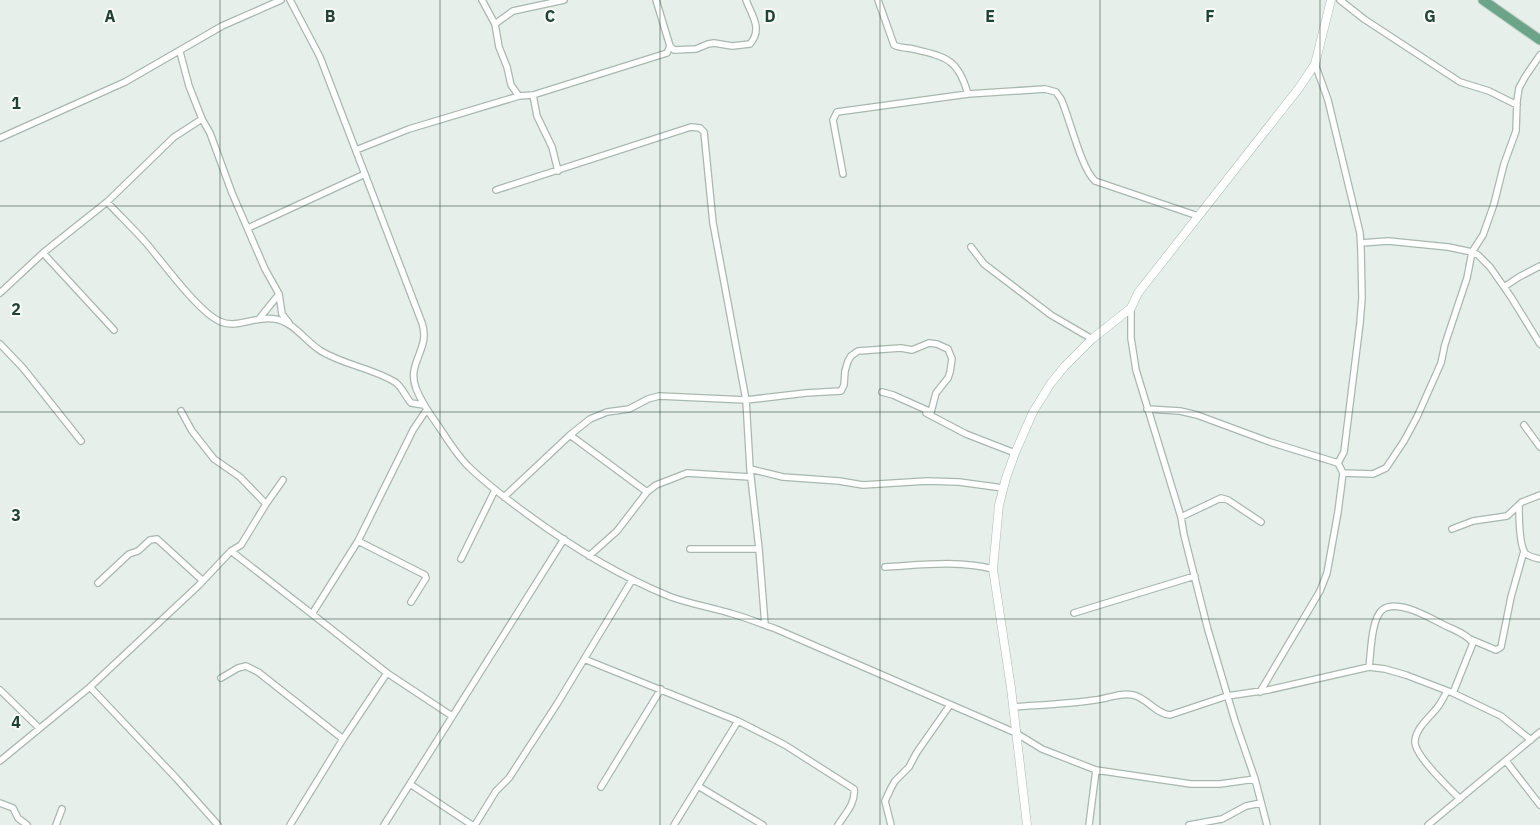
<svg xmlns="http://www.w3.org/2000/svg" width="1540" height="825" viewBox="0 0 1540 825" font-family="'IBM Plex Sans',sans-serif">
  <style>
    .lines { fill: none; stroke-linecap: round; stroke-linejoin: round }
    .street-casing { stroke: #a8b8af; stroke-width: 8 }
    .secondary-casing { stroke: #a7beb1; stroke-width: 9 }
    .primary-casing { stroke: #c2cac6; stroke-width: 11 }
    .street { stroke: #fff; stroke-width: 5.5 }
    .secondary { stroke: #fff; stroke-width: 8 }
    .primary { stroke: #6ba489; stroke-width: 9 }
    .grid { fill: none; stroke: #244234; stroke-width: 1; stroke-opacity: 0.55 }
    .grid-label { font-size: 16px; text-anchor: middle; font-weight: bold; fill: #244234; stroke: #f7fbf8; stroke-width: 4; stroke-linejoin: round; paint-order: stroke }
  </style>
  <rect width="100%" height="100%" fill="#e6efe9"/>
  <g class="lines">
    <defs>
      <path id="street" d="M 290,0 L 320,57 L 422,323 C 431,349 406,363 416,388 C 421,402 430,414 439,427 C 448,440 457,455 468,466 C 486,484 507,499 527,514 C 572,547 619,576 671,597 C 691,604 713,608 733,614 C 747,618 762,624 776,629 L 1016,733 L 1042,749 L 1096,770 L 1191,784 L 1220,784 L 1255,779
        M 482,0 L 495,24 L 499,47 L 507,67 L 511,85 L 519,96 L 533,95 L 537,116 L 552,147 L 558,171
        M 878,0 L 894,45 C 900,48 907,48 913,49 C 947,57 958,59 968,94
        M 1340,0 L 1364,19 L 1460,82 L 1489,91 L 1517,105
        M 495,24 L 513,11 L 564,0
        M 670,46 L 674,50 L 696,49 L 708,44 L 714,43 L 732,46 L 750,44 C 763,29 752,16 746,0
        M 180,52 L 189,86 L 202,119 L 210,133 L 232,193 L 265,269 L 279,294 L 282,314 L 289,323
        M 533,95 L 667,53 L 670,46 L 656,0
        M 0,138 L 125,82 L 222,26 L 281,0
        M 356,150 L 409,129 L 519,96
        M 843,174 L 833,120 L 837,112 L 968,94 L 1045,89 L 1056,92 L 1061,99 C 1070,119 1081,168 1095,181 L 1198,216
        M 496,190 L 691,127 L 700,128 L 704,132 L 713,223 L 746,400 L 750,469 L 759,549 L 765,625
        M 107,202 C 120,216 134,229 147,244 C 163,263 198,311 219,321 C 238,330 255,315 275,319 C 294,322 305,341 321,351 C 344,365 372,368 395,382 C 403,388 405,396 411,403 L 424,405
        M 248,228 L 365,174
        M 1361,243 L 1388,241 L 1448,247 L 1472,252 L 1478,255 L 1490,267 L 1511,297 L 1540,344
        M 971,247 L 984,264 L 1051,315 L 1092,339
        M 43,253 L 114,330
        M 1504,287 L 1519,277 L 1540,266
        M 0,293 L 43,253 L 107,202 L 174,137 L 202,119
        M 1131,308 L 1131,338 L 1136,370 L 1181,517 L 1184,535 L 1208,630 L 1235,721 L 1255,779 L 1267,825
        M 259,319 L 279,294
        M 0,344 L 23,368 L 81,441
        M 882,392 L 893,395 L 931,412 L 926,413 L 966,434 L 1015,453
        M 1147,409 L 1180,411 L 1197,415 L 1270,442 L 1338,463
        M 181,411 L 192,431 L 214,459 L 240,477 L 266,504
        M 1524,425 L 1540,447
        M 570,435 L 647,492
        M 750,469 L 783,477 L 839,481 L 863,485 L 927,481 L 959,482 L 1003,488
        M 1343,473 L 1373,474 L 1386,468 L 1404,441 L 1417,417 L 1441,363 L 1445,344 L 1467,278 L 1472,252 L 1483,235 L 1494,204 L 1504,164 L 1516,131 L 1517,101 L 1519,88 L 1525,77 L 1540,55
        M 504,497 L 570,435 L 590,419 L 607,412 L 629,409 L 648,399 L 659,396 L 746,400 L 806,393 L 841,391 L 844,385 L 845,371 L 848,361 L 851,356 L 858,351 L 901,348 L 912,350 L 929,343 L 937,344 L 948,349 L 952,359 L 950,372 L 948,378 L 936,393 L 931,412
        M 1519,505 C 1519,515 1519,544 1525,553 C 1529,557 1535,558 1540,559
        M 1181,517 L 1221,498 L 1228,500 L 1261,522
        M 1452,529 L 1473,521 L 1507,516 L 1522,502 L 1540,495
        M 358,541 L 425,575 L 426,578 L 411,602
        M 690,549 L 759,549
        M 231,551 L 241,545 L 266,504 L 283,480
        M 589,556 L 617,531 L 647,492 L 656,485 L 687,473 L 750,477
        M 461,559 L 495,490
        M 885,567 C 921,565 957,560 993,569
        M 98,583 L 129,554 L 138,551 L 150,540 L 157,539 L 203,581
        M 1074,613 L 1195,576
        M 312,614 L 387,673 L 452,716
        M 1470,639 L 1496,650 L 1501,647 L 1511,597 L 1524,551
        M 584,659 L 738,721 L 785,745 L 854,789 C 856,803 845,814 838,825
        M 1369,667 C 1371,653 1371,620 1382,610 C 1397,598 1430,618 1444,625 C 1454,630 1467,634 1473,643 L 1453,693
        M 221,678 L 238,668 L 246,666 L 258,672 L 343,739
        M 90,687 L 177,779 L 218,825
        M 0,690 L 39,728
        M 1447,691 C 1444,697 1441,703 1437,708 C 1429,718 1416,728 1415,741 C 1413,754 1450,789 1460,799
        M 1260,692 L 1320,591 L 1327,573 L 1338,512 L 1343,473 L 1338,463 L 1344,452 L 1360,323 L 1362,298 L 1361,250 L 1360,233 L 1328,100 L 1315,64
        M 1013,707 C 1040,705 1068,704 1095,700 C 1108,699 1119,692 1133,695 C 1147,698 1156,714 1170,715 L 1227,696 L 1268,690 L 1369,667 L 1385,669 L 1406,675 L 1453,693 L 1501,716 L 1531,740
        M 0,761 L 90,687 L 199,585 L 231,551 L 312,614 L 358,541 L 413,430 L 427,409
        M 1506,761 L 1540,805
        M 410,784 L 472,825
        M 698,786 L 763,825
        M 601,787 L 661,689
        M 0,803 L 13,808 L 18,818 L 27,825
        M 56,825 L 62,809
        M 290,825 L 343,739 L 387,673
        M 384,825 L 564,539
        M 475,825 L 496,791 L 509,778 L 557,704 L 632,580
        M 674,825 L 738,721
        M 891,825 L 885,801 L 891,788 L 895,781 L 909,767 L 917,752 L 950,705
        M 1089,825 L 1096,770
        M 1189,825 L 1222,819 L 1246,806 L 1261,803
        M 1428,825 L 1540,732"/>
      <path id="secondary" d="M 1027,825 L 1011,688 L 993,569 L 999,505 L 1006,478 L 1015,453 L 1033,412 L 1051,383 L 1065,366 L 1092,339 L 1131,308 L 1138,293 L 1299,88 L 1315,64 L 1331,0"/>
      <path id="primary" d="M 1483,0 L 1540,40"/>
    </defs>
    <use href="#street" class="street-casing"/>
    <use href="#secondary" class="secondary-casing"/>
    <use href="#primary" class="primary-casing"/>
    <use href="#street" class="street"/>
    <use href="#secondary" class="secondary"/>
    <use href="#primary" class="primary"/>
  </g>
  <path class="grid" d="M 220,0 L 220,825M 440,0 L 440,825M 660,0 L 660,825M 880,0 L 880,825M 1100,0 L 1100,825M 1320,0 L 1320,825M 0,206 L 1540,206M 0,412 L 1540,412M 0,619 L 1540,619"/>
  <g class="grid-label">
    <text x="110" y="22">A</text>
    <text x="330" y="22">B</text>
    <text x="550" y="22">C</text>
    <text x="770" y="22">D</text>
    <text x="990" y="22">E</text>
    <text x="1210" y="22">F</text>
    <text x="1430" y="22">G</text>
    <text x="16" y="109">1</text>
    <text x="16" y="315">2</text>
    <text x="16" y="521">3</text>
    <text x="16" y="728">4</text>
  </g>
</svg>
